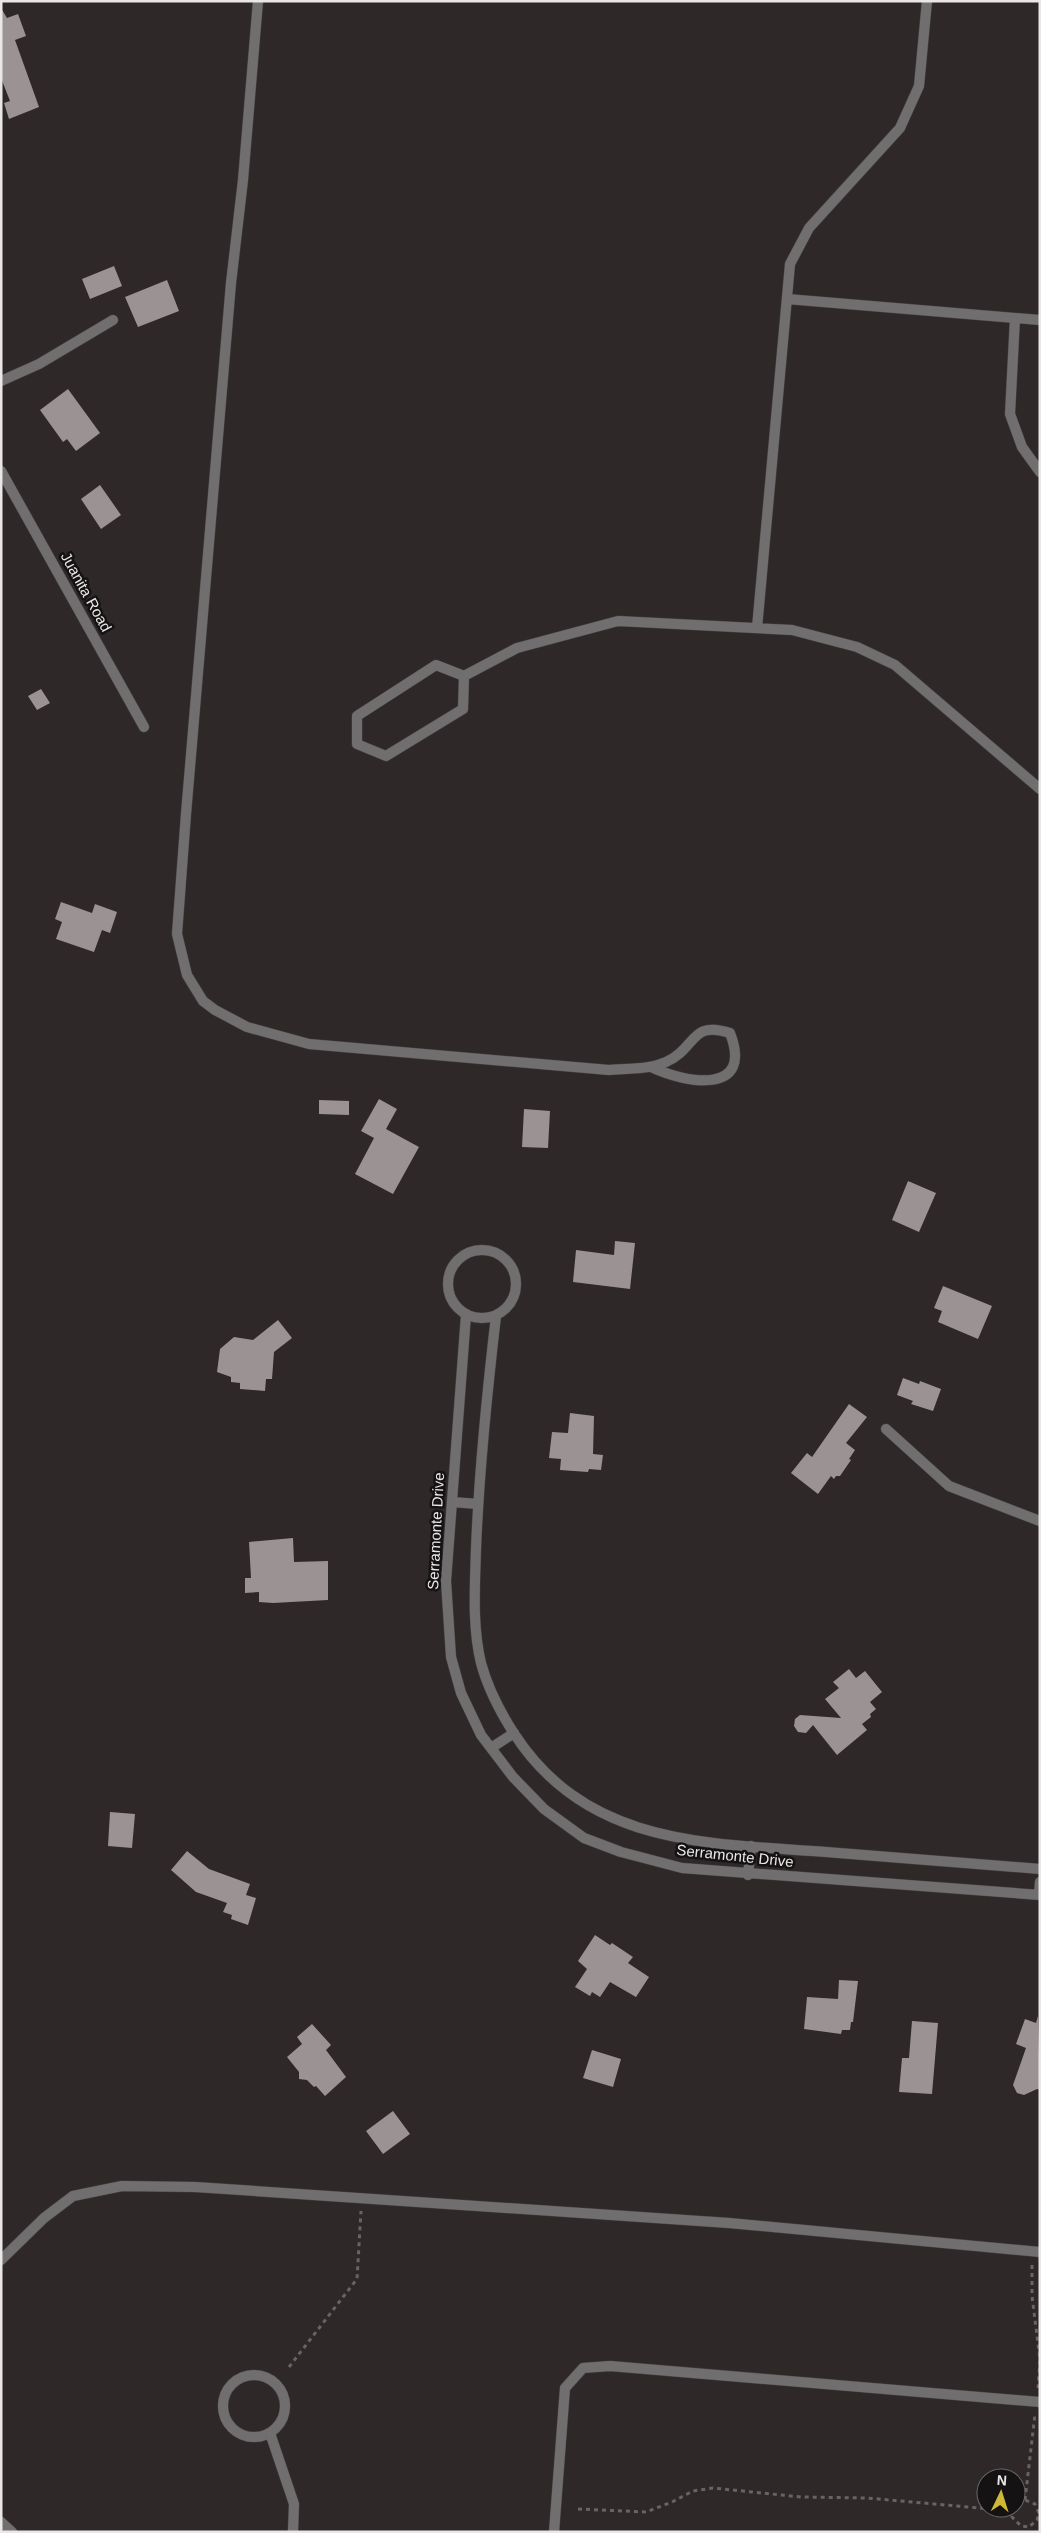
<svg xmlns="http://www.w3.org/2000/svg" width="1041" height="2533" viewBox="0 0 1041 2533" font-family="Helvetica,sans-serif">
  <style>
    .building { fill: #9b9393 }
    .lines { fill: none; stroke-linecap: round; stroke-linejoin: round }
    .lane-casing { stroke: #484344; stroke-width: 11 }
    .street-casing { stroke: #484344; stroke-width: 11 }
    .path { stroke: #686364; stroke-width: 3; stroke-dasharray: 4 4; stroke-linecap: butt }
    .lane { stroke: #706e6f; stroke-width: 10 }
    .street { stroke: #706e6f; stroke-width: 10 }
    .labels { text-anchor: middle; stroke-width: 5; stroke-linejoin: round; paint-order: stroke }
    .street-label { font-size: 15px; fill: #ebe7e8; stroke: #141212 }
  </style>
  <rect width="100%" height="100%" fill="#2e2829"/>
  <path class="building" d="M 1,8 L 7,18 L 18,14 L 26,36 L 15,40 L 39,107 L 9,119 L 4,103 L 10,101 L 1,78 Z
    M 114,266 L 122,286 L 90,299 L 82,279 Z
    M 167,280 L 179,311 L 138,327 L 125,297 Z
    M 68,389 L 100,433 L 76,451 L 67,439 L 63,442 L 40,410 Z
    M 100,485 L 121,515 L 101,529 L 81,499 Z
    M 41,689 L 50,703 L 37,710 L 28,696 Z
    M 61,902 L 92,913 L 95,904 L 117,912 L 110,933 L 102,930 L 94,952 L 56,939 L 62,922 L 55,919 Z
    M 379,1099 L 397,1109 L 386,1129 L 419,1147 L 393,1194 L 355,1174 L 374,1138 L 361,1131 Z
    M 319,1100 L 349,1101 L 349,1115 L 319,1114 Z
    M 524,1109 L 550,1111 L 548,1148 L 522,1147 Z
    M 908,1181 L 936,1193 L 919,1232 L 892,1220 Z
    M 615,1241 L 635,1243 L 630,1289 L 573,1282 L 576,1250 L 614,1255 Z
    M 943,1286 L 992,1306 L 978,1339 L 938,1322 L 942,1311 L 934,1308 Z
    M 278,1320 L 292,1338 L 274,1352 L 272,1379 L 266,1379 L 265,1391 L 240,1389 L 240,1383 L 231,1382 L 231,1377 L 217,1372 L 220,1349 L 234,1337 L 253,1340 Z
    M 903,1378 L 919,1384 L 920,1381 L 941,1389 L 933,1411 L 911,1404 L 913,1401 L 897,1395 Z
    M 849,1404 L 867,1417 L 846,1443 L 855,1450 L 849,1459 L 851,1460 L 840,1476 L 836,1476 L 834,1479 L 831,1476 L 818,1494 L 791,1473 L 807,1453 L 812,1457 Z
    M 570,1413 L 594,1416 L 593,1454 L 603,1455 L 601,1470 L 589,1469 L 588,1472 L 560,1470 L 561,1459 L 549,1458 L 552,1432 L 568,1433 Z
    M 293,1538 L 294,1562 L 328,1561 L 328,1600 L 273,1603 L 259,1602 L 259,1592 L 245,1593 L 245,1578 L 251,1578 L 249,1542 Z
    M 849,1669 L 856,1678 L 865,1671 L 882,1692 L 870,1702 L 876,1709 L 870,1714 L 871,1717 L 862,1724 L 867,1730 L 837,1755 L 813,1725 L 806,1733 L 798,1732 L 794,1726 L 795,1719 L 800,1715 L 841,1718 L 825,1699 L 839,1688 L 833,1682 Z
    M 110,1812 L 135,1814 L 132,1848 L 108,1846 Z
    M 187,1851 L 209,1869 L 250,1884 L 246,1895 L 256,1898 L 248,1925 L 231,1919 L 232,1915 L 223,1912 L 227,1903 L 196,1892 L 171,1870 Z
    M 595,1935 L 610,1945 L 612,1943 L 633,1957 L 628,1963 L 649,1977 L 636,1997 L 610,1982 L 600,1997 L 592,1992 L 590,1996 L 575,1987 L 587,1969 L 578,1961 Z
    M 839,1980 L 858,1981 L 853,2022 L 851,2022 L 850,2030 L 842,2030 L 841,2034 L 804,2029 L 807,1997 L 838,1999 Z
    M 1038,2016 L 1040,2090 L 1037,2089 L 1024,2095 L 1017,2093 L 1013,2085 L 1026,2048 L 1016,2044 L 1025,2019 L 1036,2023 Z
    M 912,2021 L 938,2023 L 932,2094 L 899,2092 L 902,2058 L 909,2058 Z
    M 312,2024 L 331,2045 L 326,2050 L 346,2077 L 325,2096 L 316,2086 L 314,2087 L 307,2080 L 299,2079 L 299,2072 L 287,2057 L 302,2044 L 297,2037 Z
    M 592,2050 L 621,2059 L 613,2087 L 583,2078 Z
    M 393,2111 L 410,2134 L 383,2154 L 366,2131 Z"/>
  <g class="lines">
    <defs>
      <path id="lane" d="M 258,1 L 243,180 L 231,283 L 186,814 L 177,934 L 187,975 L 203,1001 L 215,1010 L 247,1027 L 309,1044 L 609,1070 C 628,1068 648,1070 666,1062 C 697,1048 690,1020 730,1033 C 754,1095 687,1084 651,1067
        M 1,381 L 39,364 L 113,320
        M 886,1429 L 949,1486 L 1040,1521
        M 1,2260 L 44,2218 L 73,2196 L 122,2186 L 195,2187 L 729,2223 L 1040,2252
        M223 2406a31 31 0 1 1 62 0a31 31 0 1 1-62 0Z"/>
      <path id="street" d="M 787,299 L 1040,320
        M 1015,318 L 1010,414 L 1022,447 L 1040,472
        M 1,471 L 144,727
        M 757,628 L 790,264 L 809,228 L 900,128 L 919,86 L 927,1
        M 464,676 L 463,709 L 386,756 L 357,744 L 357,716 L 436,665 L 464,676 L 517,648 L 618,621 L 792,630 L 857,647 L 895,665 L 1040,789
        M448 1284a34 34 0 1 1 68 0a34 34 0 1 1-68 0Z
        M 466,1315 L 446,1581 L 451,1657 L 461,1693 L 481,1735 L 513,1777 L 544,1809 L 584,1838 L 621,1852 L 682,1868 L 1040,1895
        M 496,1316 C 487,1393 479,1471 476,1549 C 475,1586 472,1626 481,1663 C 488,1689 500,1712 515,1735 C 588,1846 707,1843 826,1852 C 897,1858 969,1863 1040,1869
        M 452,1502 L 478,1504
        M 491,1748 L 514,1733
        M 748,1875 L 751,1846
        M 1039,1895 L 1040,1882
        M 270,2433 L 294,2504 L 293,2532
        M 1,2522 L 12,2532
        M 554,2532 L 565,2388 L 583,2368 L 610,2366 L 1040,2402"/>
    </defs>
    <use href="#lane" class="lane-casing"/>
    <use href="#street" class="street-casing"/>
    <path class="path" d="M 1032,2265 L 1032,2296 L 1040,2360 L 1038,2388
      M 289,2367 L 357,2279 L 361,2211
      M 1025,2500 L 1035,2414
      M 1013,2508 L 1012,2517 L 1021,2526 L 1029,2527 L 1037,2520 L 1039,2513 L 1035,2504 L 1025,2500 L 1016,2505
      M 578,2509 L 646,2512 L 672,2502 L 693,2491 L 713,2488 L 801,2497 L 867,2498 L 1013,2511"/>
    <use href="#lane" class="lane"/>
    <use href="#street" class="street"/>
  </g>
  <g class="labels">
    <g class="street-label">
      <text transform="translate(86 592) rotate(61)" y="5">Juanita Road</text>
      <text transform="translate(436 1531) rotate(-87)" y="5">Serramonte Drive</text>
      <text transform="translate(735 1856) rotate(6)" y="5">Serramonte Drive</text>
    </g>
  </g>
  <rect width="1041" height="2533" fill="none" stroke="#ebe7e8" stroke-width="5"/>
  <g transform="translate(1001 2493) rotate(4)"><circle r="24" fill="#141212" stroke="#6a6768"/>
  <path d="M0-4L9 19L0 12L-9 19Z" fill="#cfb837"/>
  <text y="-8" font-size="14" font-weight="bold" text-anchor="middle" fill="#ebe7e8">N</text>
  </g>
</svg>
